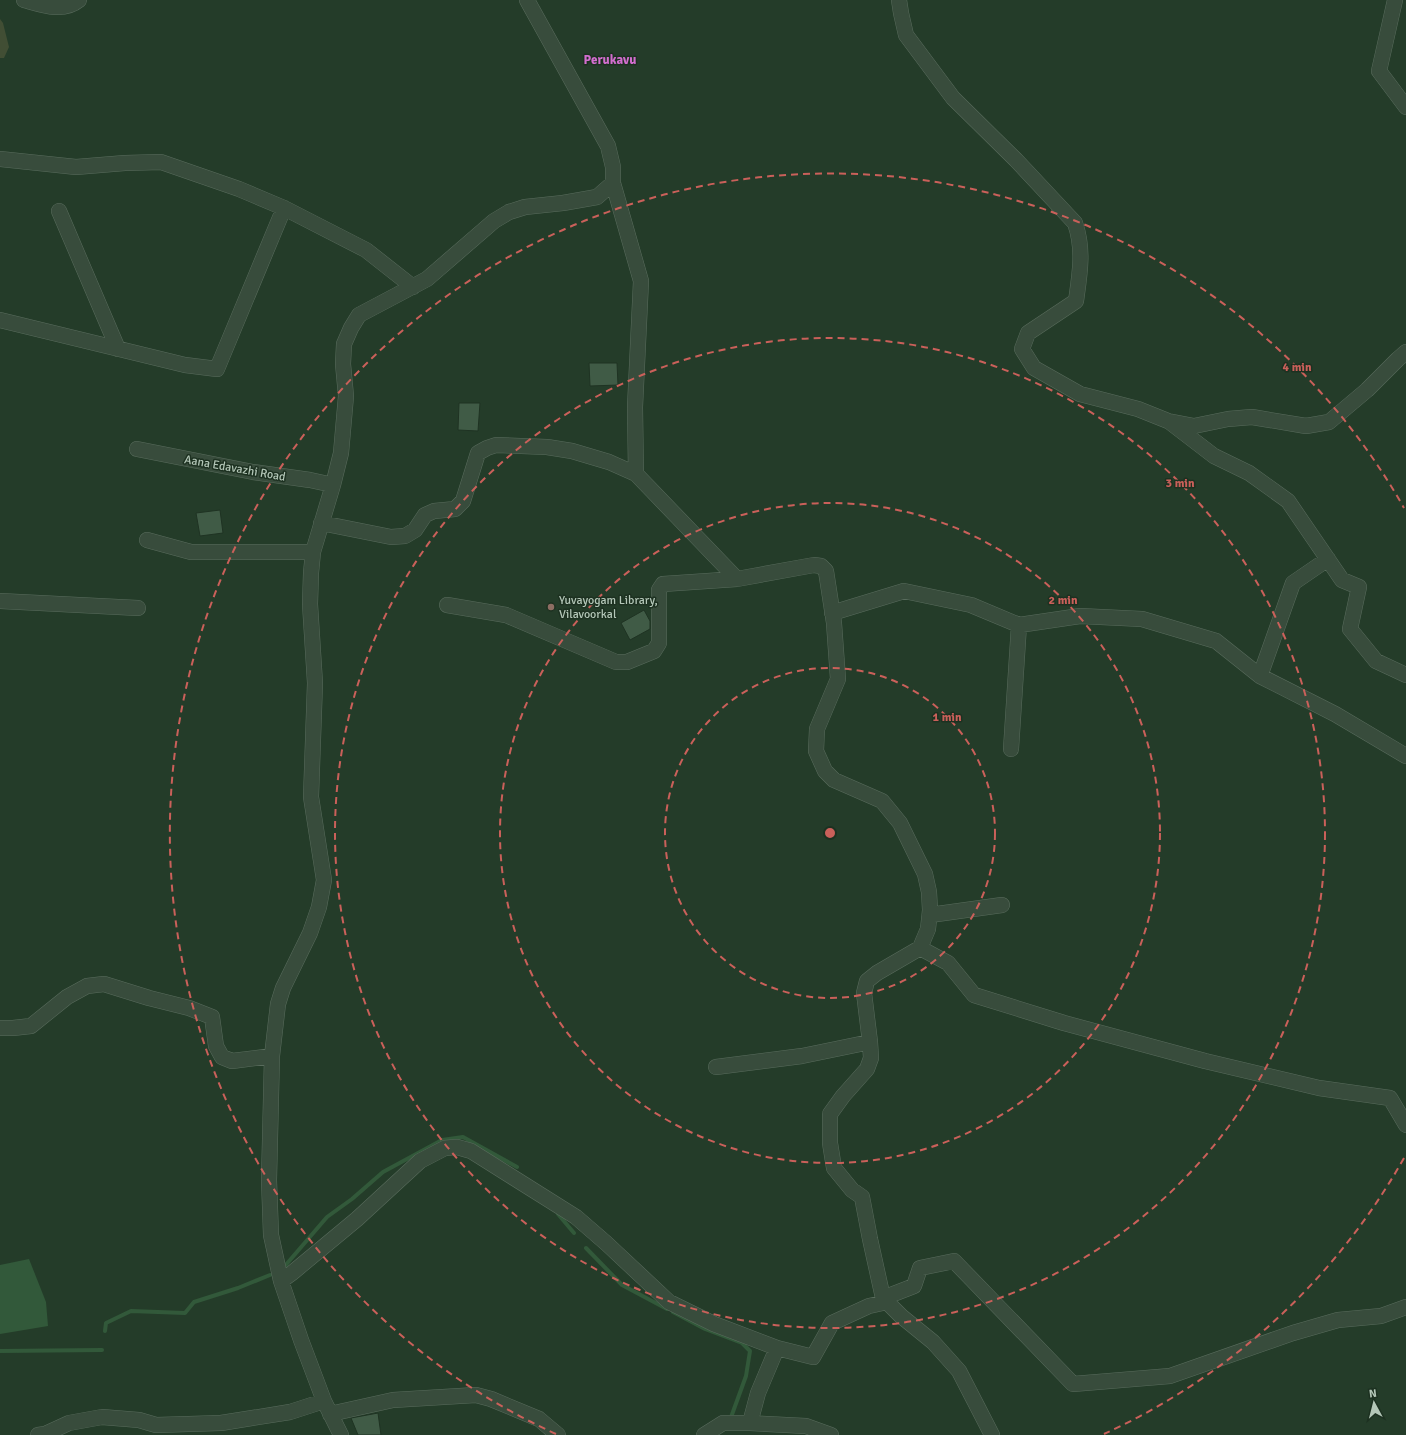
<svg xmlns="http://www.w3.org/2000/svg" width="1406" height="1435" viewBox="0 0 1406 1435" font-family="Signika,sans-serif">
  <style>
    .green { fill: #414e34 }
    .water { fill: #32593a }
    .lines { fill: none; stroke-linecap: round; stroke-linejoin: round }
    .stream { stroke: #32593a; stroke-width: 4 }
    .building { fill: #405b46; stroke: #1f3323 }
    .minor-casing { stroke: #596c5d; stroke-width: 16 }
    .minor { stroke: #384c3c; stroke-width: 15 }
    .ring { fill: none; stroke: #ca605a; stroke-width: 2; stroke-dasharray: 7 5 }
    .education-dot { fill: #8d6e63; stroke: #1d3121; stroke-width: 1.5 }
    .labels { text-anchor: middle; stroke-width: 3; stroke-linejoin: round; paint-order: stroke }
    .street-label { font-size: 12px; fill: #b4c7b8; stroke: #1d3121 }
    .poi-label { font-size: 12px; fill: #b4c7b8; stroke: #1d3121; text-anchor: start }
    .neighbourhood-label { font-size: 13px; font-weight: bold; fill: #d26ece; stroke: #1d3121 }
    .centre { fill: #ca605a; stroke: #1d3121; stroke-width: 2 }
    .ring-label { font-size: 12px; text-anchor: middle; font-weight: bold; fill: #ca605a; stroke: #1d3121; stroke-width: 3; stroke-linejoin: round; paint-order: stroke }
  </style>
  <rect width="100%" height="100%" fill="#243c29"/>
  <path class="green" d="M 0,19 L 3,23 L 9,47 L 4,58 L 0,58 Z"/>
  <path class="water" d="M 29,1259 L 46,1302 L 48,1326 L 0,1334 L 0,1265 Z"/>
  <g class="lines">
    <path class="stream" d="M 558,1214 L 574,1233
      M 586,1248 L 622,1285 L 667,1309
      M 284,1267 L 327,1217 L 352,1199 L 383,1172 L 442,1140 L 463,1137 L 517,1167
      M 673,1312 L 705,1329 L 742,1343 L 750,1351 L 746,1376 L 730,1420
      M 105,1331 L 106,1323 L 131,1311 L 185,1313 L 194,1302 L 238,1288 L 270,1275
      M 0,1351 L 102,1350"/>
  </g>
  <path class="building" d="M 589,363 L 617,363 L 618,385 L 590,386 Z
    M 459,403 L 480,403 L 478,431 L 458,430 Z
    M 220,510 L 223,533 L 200,536 L 196,513 Z
    M 644,610 L 650,621 L 650,629 L 630,640 L 621,623 Z
    M 378,1413 L 381,1435 L 358,1435 L 351,1418 Z"/>
  <g class="lines">
    <defs>
      <path id="minor" d="M 24,0 C 42,5 63,13 79,0
        M 899,0 L 901,13 L 906,35 L 953,98 L 1016,160 L 1075,223 C 1084,249 1080,273 1076,301 L 1028,333 L 1022,349 L 1034,368 L 1080,394 L 1138,409 L 1168,421 L 1194,426 L 1228,419 L 1252,417 L 1306,426 L 1329,422 L 1367,390 L 1398,359 L 1406,352
        M 1395,0 L 1379,71 L 1406,107
        M 0,159 L 76,167 L 125,163 L 161,162 L 239,189 L 284,208 L 366,250 L 413,287
        M 613,183 L 641,281 L 635,407 L 636,474
        M 59,211 L 118,349
        M 0,320 L 185,365 L 217,369 L 284,208
        M 1171,423 L 1214,456 L 1249,473 L 1288,501 L 1342,580 L 1359,587 L 1350,629 L 1376,661 L 1406,675
        M 137,449 L 253,472 L 310,480 L 333,485
        M 321,523 L 391,537 L 405,536 L 415,530 L 425,515 L 434,511 L 455,509 L 463,501 L 478,453 L 487,448 L 496,445 L 547,447 L 572,451 L 609,462 L 636,474 L 737,579 L 663,584 L 659,590 L 659,643 L 654,651 L 627,662 L 616,662 L 506,615 L 447,605
        M 147,540 L 191,552 L 313,552
        M 737,579 L 814,565 L 821,566 L 826,571 L 834,623 L 838,679 L 817,729 L 816,751 L 825,771 L 834,780 L 882,801 L 900,823 L 925,874 L 929,892 L 930,910 L 928,929 L 920,948 L 877,973 L 867,981 L 864,993 L 870,1042 L 871,1058 L 867,1069 L 843,1096 L 830,1114 L 830,1143 L 834,1168 L 852,1190 L 862,1197 L 870,1239 L 883,1298 L 901,1316 L 933,1342 L 959,1371 L 992,1435
        M 0,601 L 138,608
        M 832,613 L 904,591 L 971,605 L 1019,625 L 1080,616 L 1142,619 L 1216,641 L 1260,676 L 1335,714 L 1406,756
        M 1260,676 L 1293,583 L 1328,559
        M 1011,749 L 1019,625
        M 930,915 L 1002,905
        M 920,948 L 948,963 L 974,995 L 1064,1023 L 1205,1061 L 1319,1088 L 1390,1098 L 1406,1125
        M 0,1028 L 13,1028 L 31,1026 L 67,997 L 87,986 L 104,984 L 149,998 L 189,1008 L 212,1017 L 216,1046 L 222,1057 L 232,1061 L 272,1056
        M 716,1067 L 802,1056 L 870,1042
        M 281,1281 L 292,1273 L 357,1219 L 420,1161 L 445,1148 L 457,1147 L 471,1151 L 576,1217 L 606,1243 L 669,1302 L 714,1324 L 777,1348 L 758,1393 L 750,1423 L 806,1426 L 831,1435
        M 883,1298 L 914,1286 L 920,1268 L 954,1261 L 1073,1384 L 1170,1376 L 1293,1333 L 1338,1320 L 1381,1316 L 1406,1307
        M 777,1348 L 813,1357 L 832,1323 L 869,1306 L 887,1302
        M 330,1414 L 393,1400 L 476,1395 L 491,1399 L 539,1419 L 558,1435
        M 38,1435 L 45,1434 L 69,1423 L 102,1417 L 139,1420 L 156,1425 L 221,1423 L 290,1412 L 324,1401
        M 341,1435 L 324,1401 L 301,1340 L 281,1281 L 271,1235 L 269,1180 L 272,1056 L 278,1004 L 283,988 L 310,933 L 319,907 L 324,880 L 311,797 L 315,683 L 310,604 L 311,573 L 313,552 L 333,485 L 341,453 L 346,396 L 343,364 L 344,344 L 351,328 L 359,315 L 427,279 L 494,221 L 509,212 L 525,207 L 563,203 L 597,197 L 613,183 L 613,167 L 608,146 L 527,0
        M 704,1435 L 723,1423 L 750,1423"/>
    </defs>
    <use href="#minor" class="minor-casing"/>
    <use href="#minor" class="minor"/>
  </g>
  <g class="ring">
    <circle cx="830" cy="833" r="165"/>
    <circle cx="830" cy="833" r="330"/>
    <circle cx="830" cy="833" r="495"/>
    <path d="M1404 1158A660 660 0 0 1 1104 1434M556 1434A660 660 0 1 1 1404 508"/>
  </g>
  <circle class="education-dot" cx="551" cy="607" r="4"/>
  <g class="labels">
    <g class="street-label">
      <text transform="translate(235 468) rotate(10)" y="4">Aana Edavazhi Road</text>
    </g>
    <g class="poi-label">
      <text x="559" y="604">Yuvayogam Library,<tspan x="559" dy="14">Vilavoorkal</tspan></text>
    </g>
    <g class="neighbourhood-label">
      <text x="610" y="64">Perukavu</text>
    </g>
  </g>
  <circle cx="830" cy="833" r="6" class="centre"/>
  <g class="ring-label">
    <text x="1297" y="371">4 min</text>
    <text x="1180" y="487">3 min</text>
    <text x="1063" y="604">2 min</text>
    <text x="947" y="721">1 min</text>
  </g>
  <g transform="translate(1374 1403) rotate(353)" stroke="#1d3121" stroke-width="3" paint-order="stroke">
  <path d="M0-3L7 15L0 10L-7 15Z" fill="#b4c7b8"/>
  <text y="-6" font-size="11" font-weight="bold" text-anchor="middle" fill="#b4c7b8">N</text>
  </g>
</svg>
